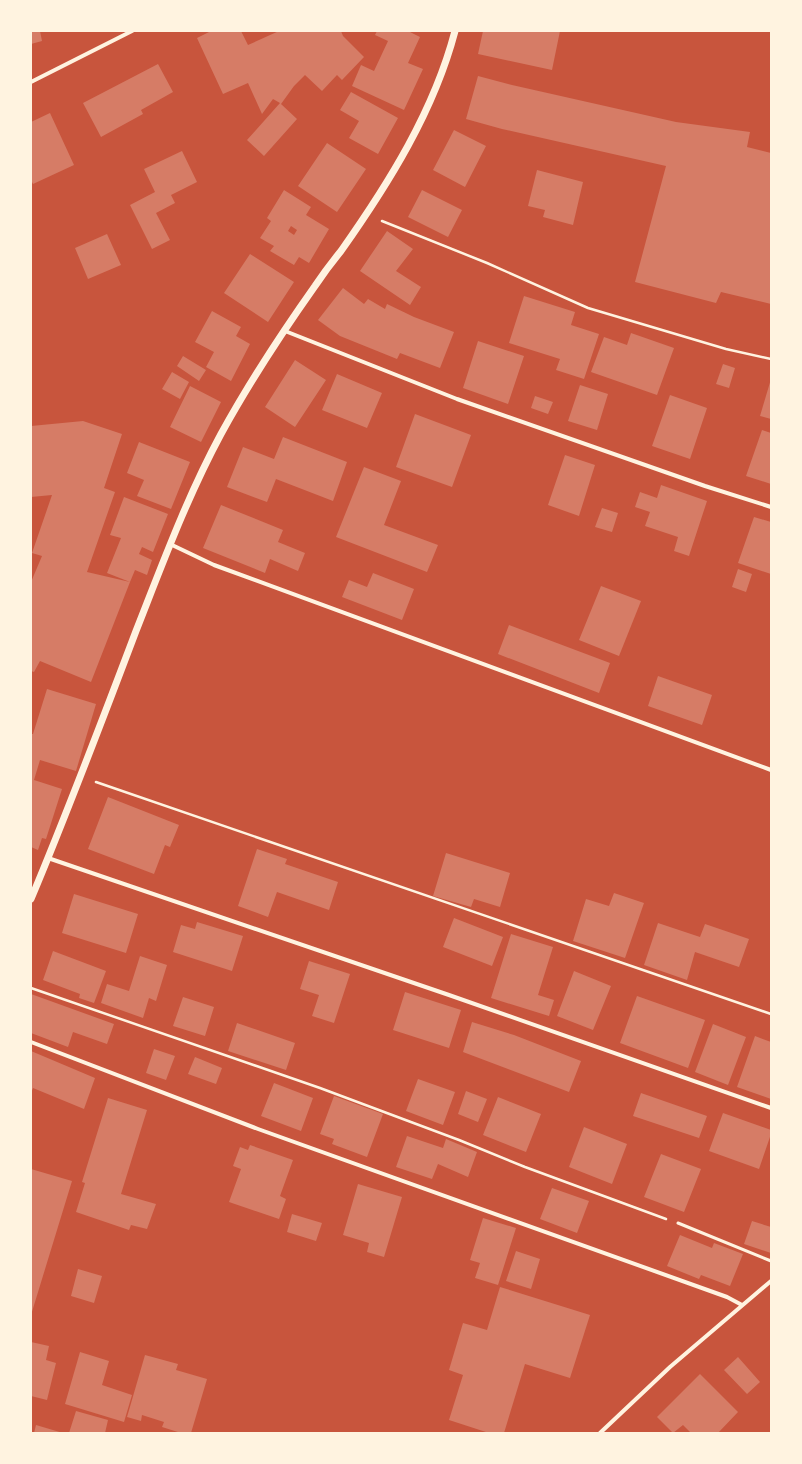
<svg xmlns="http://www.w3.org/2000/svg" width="802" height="1464" viewBox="0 0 802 1464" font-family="'IBM Plex Sans',sans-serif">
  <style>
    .building { fill: #d67c66; fill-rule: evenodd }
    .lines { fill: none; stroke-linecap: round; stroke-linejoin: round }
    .path { stroke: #fff3e0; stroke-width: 2.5 }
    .service { stroke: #fff3e0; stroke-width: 3 }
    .minor { stroke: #fff3e0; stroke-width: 4 }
    .tertiary { stroke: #fff3e0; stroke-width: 7 }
  </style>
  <rect width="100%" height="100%" fill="#c8553d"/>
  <path class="building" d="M 31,31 L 40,31 L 42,41 L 31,44 Z
    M 211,31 L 241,31 L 248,45 L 279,31 L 341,31 L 343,36 L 364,57 L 342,80 L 337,75 L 322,91 L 305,75 L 294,86 L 281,104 L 297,119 L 264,156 L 247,140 L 280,103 L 273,99 L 262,114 L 248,83 L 223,94 L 197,38 Z
    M 377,31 L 408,31 L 420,37 L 408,63 L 423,69 L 404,110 L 352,86 L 361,65 L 374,71 L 388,41 L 375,35 Z
    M 483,31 L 560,31 L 552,70 L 478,54 Z
    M 158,64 L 173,92 L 141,110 L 143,114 L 101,137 L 83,103 Z
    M 478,76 L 512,85 L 676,122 L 750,132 L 747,147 L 771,153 L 771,304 L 721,292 L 716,303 L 635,282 L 666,166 L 502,129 L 466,119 Z
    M 351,92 L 398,118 L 378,154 L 349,138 L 359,121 L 340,110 Z
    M 50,113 L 74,165 L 33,184 L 31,180 L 31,122 Z
    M 454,130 L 486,146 L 465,187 L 433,170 Z
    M 327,143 L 366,169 L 337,212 L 298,186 Z
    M 182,151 L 197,182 L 171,195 L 175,203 L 156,213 L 170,240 L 152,249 L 130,205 L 155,192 L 144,169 Z
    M 537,170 L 583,182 L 573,225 L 543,217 L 545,210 L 528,206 Z
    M 284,190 L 311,207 L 306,215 L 329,229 L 309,263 L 299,257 L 294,265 L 270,251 L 274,246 L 260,238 L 271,221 L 267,218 ZM 291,226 L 297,230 L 294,235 L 288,231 Z
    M 422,190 L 462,210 L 448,237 L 408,217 Z
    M 387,231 L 413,249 L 396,271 L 421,287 L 410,305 L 360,271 Z
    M 107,234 L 121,265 L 88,279 L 75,248 Z
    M 250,254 L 294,282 L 268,322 L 224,293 Z
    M 343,288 L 364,304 L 368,299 L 385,309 L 387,304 L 414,317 L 454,332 L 440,368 L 400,353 L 397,359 L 340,336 L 318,320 Z
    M 524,296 L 575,312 L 571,325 L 599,334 L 584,379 L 556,370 L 560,359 L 509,343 Z
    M 212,311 L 241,327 L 236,336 L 250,344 L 231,381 L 206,367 L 214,352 L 195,342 Z
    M 631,333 L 674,348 L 657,395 L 591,372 L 604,337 L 627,345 Z
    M 478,341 L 524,356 L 508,404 L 463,388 Z
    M 183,356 L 206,370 L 199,381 L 177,366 Z
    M 295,360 L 326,380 L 295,427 L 265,407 Z
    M 723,364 L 735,368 L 729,388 L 716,384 Z
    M 172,372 L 189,382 L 180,399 L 162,389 Z
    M 337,374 L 382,393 L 367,428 L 322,410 Z
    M 771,379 L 771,419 L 760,416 Z
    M 580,385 L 608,394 L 597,430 L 568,421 Z
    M 190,386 L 221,402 L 201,442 L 170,427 Z
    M 670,395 L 707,408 L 690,459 L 652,446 Z
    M 535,396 L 553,402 L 548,414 L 531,408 Z
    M 415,414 L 471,435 L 452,487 L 396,467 Z
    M 83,421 L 122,434 L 104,488 L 115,492 L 87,572 L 130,582 L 91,682 L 40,661 L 34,672 L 31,671 L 31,582 L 42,556 L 32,553 L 52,495 L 31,497 L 31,426 Z
    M 762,430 L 771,433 L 771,484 L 746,476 Z
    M 283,437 L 347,462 L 333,501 L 276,479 L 267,502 L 227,487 L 243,447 L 274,459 Z
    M 139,442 L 190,462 L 171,509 L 137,496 L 144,480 L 127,473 Z
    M 565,455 L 595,465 L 579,516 L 548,505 Z
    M 364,467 L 401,481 L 384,525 L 438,545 L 427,572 L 336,537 Z
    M 661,485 L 707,501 L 689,556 L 674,551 L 678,537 L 645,526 L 650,512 L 635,507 L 640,492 L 657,498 Z
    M 124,497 L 168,514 L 153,552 L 142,547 L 139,554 L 152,560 L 147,575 L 135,570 L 130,582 L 107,573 L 121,538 L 110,535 Z
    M 221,505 L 283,530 L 278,542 L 305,553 L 298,571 L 270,559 L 265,573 L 203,548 Z
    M 602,508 L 618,513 L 612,532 L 595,527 Z
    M 754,517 L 771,522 L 771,574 L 738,563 Z
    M 738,569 L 752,574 L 746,592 L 732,587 Z
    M 373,573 L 414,589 L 402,620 L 342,597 L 349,580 L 367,587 Z
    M 601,586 L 641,601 L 619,656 L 579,640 Z
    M 509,625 L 610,663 L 599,693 L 498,654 Z
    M 658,676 L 712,695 L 702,725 L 648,706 Z
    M 47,689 L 96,704 L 76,771 L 40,760 L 34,780 L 62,789 L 46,839 L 42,838 L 38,850 L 31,847 L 31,734 L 33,734 Z
    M 108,797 L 179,825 L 170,847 L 165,845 L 154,874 L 88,849 Z
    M 257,849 L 287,859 L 285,864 L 338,882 L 329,910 L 277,892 L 268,917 L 238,906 Z
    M 446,853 L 510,873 L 500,907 L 474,899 L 471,907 L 433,896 Z
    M 614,893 L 644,903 L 625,958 L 573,941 L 586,899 L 609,906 Z
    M 74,894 L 138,914 L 126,953 L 62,933 Z
    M 454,918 L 503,937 L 492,966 L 443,947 Z
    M 197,922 L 243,936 L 232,971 L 173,952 L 181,925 L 195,929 Z
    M 658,923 L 700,937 L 705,924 L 749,939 L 739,967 L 695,952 L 687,980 L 644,965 Z
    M 511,934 L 553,947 L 538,995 L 554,1000 L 549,1016 L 491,998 Z
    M 53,951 L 106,971 L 94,1003 L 79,998 L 80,994 L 43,980 Z
    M 140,956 L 167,965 L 156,1001 L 149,998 L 143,1018 L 101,1003 L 107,984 L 129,991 Z
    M 309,961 L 350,974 L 334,1023 L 312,1016 L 319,995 L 300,989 Z
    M 574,971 L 611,986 L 593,1030 L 557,1016 Z
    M 405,992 L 461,1010 L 449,1048 L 393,1030 Z
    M 31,994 L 114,1024 L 107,1044 L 73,1032 L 68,1047 L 31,1033 Z
    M 637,996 L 705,1020 L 688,1068 L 620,1043 Z
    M 183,997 L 214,1007 L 205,1036 L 173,1026 Z
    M 472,1022 L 514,1035 L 581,1061 L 569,1092 L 463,1052 Z
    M 237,1023 L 295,1043 L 286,1070 L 228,1051 Z
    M 713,1024 L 746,1037 L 728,1085 L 695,1072 Z
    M 755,1036 L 771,1042 L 771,1099 L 737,1087 Z
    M 154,1049 L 175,1056 L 166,1080 L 146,1073 Z
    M 31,1051 L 95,1078 L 84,1109 L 33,1088 L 31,1093 Z
    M 195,1057 L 222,1068 L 216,1084 L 188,1074 Z
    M 418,1079 L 455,1092 L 443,1125 L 406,1111 Z
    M 274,1083 L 313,1098 L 301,1131 L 261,1116 Z
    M 466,1091 L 487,1099 L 478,1122 L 458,1114 Z
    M 641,1093 L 707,1116 L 699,1138 L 633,1116 Z
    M 334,1096 L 383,1114 L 367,1157 L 332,1144 L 334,1139 L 320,1134 Z
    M 498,1097 L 541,1114 L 526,1152 L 483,1135 Z
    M 108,1098 L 147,1110 L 121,1194 L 156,1204 L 147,1229 L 131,1225 L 129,1230 L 76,1212 L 85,1183 L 82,1182 Z
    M 723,1113 L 771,1130 L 771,1134 L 759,1169 L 709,1151 Z
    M 584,1127 L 627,1144 L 612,1184 L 569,1167 Z
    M 407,1136 L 443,1148 L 446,1139 L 477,1152 L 468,1177 L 438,1164 L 432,1179 L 396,1167 Z
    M 250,1145 L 293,1160 L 280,1196 L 286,1199 L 279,1219 L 229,1202 L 241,1169 L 233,1166 L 240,1147 L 248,1150 Z
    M 661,1154 L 701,1169 L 684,1212 L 644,1197 Z
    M 31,1169 L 72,1181 L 31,1315 Z
    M 358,1184 L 402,1197 L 384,1257 L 367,1252 L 369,1243 L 343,1235 Z
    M 552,1188 L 589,1201 L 577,1233 L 540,1219 Z
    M 292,1214 L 322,1223 L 316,1241 L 287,1232 Z
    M 483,1218 L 516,1228 L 498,1285 L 475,1278 L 480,1263 L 470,1260 Z
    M 752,1221 L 771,1227 L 771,1253 L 744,1244 Z
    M 680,1235 L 712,1248 L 714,1243 L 743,1254 L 730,1286 L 701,1275 L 699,1279 L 667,1266 Z
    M 516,1251 L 540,1259 L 531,1289 L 506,1281 Z
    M 78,1269 L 102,1276 L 94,1303 L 71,1296 Z
    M 500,1287 L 590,1315 L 570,1378 L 525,1364 L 504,1433 L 489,1433 L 449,1420 L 463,1375 L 449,1370 L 463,1323 L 487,1330 Z
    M 31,1342 L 49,1346 L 46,1360 L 56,1363 L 47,1400 L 31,1396 Z
    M 80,1352 L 109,1361 L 102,1385 L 132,1395 L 124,1422 L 65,1404 Z
    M 145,1355 L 178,1364 L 176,1370 L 207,1379 L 191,1433 L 181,1433 L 162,1427 L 164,1422 L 142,1415 L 141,1421 L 127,1417 Z
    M 738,1357 L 760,1382 L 747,1394 L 724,1370 Z
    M 700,1374 L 738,1412 L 718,1433 L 691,1433 L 683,1425 L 673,1433 L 657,1417 Z
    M 76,1411 L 108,1420 L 105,1433 L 69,1433 Z
    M 36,1425 L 63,1433 L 34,1433 Z"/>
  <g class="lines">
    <path class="path" d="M 382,221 L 487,263 L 588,308 L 726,349 L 771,359
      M 96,782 L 771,1014
      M 31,988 L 320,1088 L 459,1140 L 525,1167 L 666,1219"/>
    <path class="service" d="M 678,1223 L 771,1261"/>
    <path class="minor" d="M 31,82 L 132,31
      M 285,331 L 457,399 L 705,486 L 771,507
      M 170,544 L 214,565 L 771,770
      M 48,858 L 449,995 L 771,1108
      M 31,1042 L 258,1129 L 727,1297 L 742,1305
      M 600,1433 L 670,1367 L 771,1281"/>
    <path class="tertiary" d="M 31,899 C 68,811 102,721 136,631 C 162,565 187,497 221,434 C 249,383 281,334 315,286 C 323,274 332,262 341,251 C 389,183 434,111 455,31"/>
  </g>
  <rect width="802" height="1464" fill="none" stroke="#fff3e0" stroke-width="64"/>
</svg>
